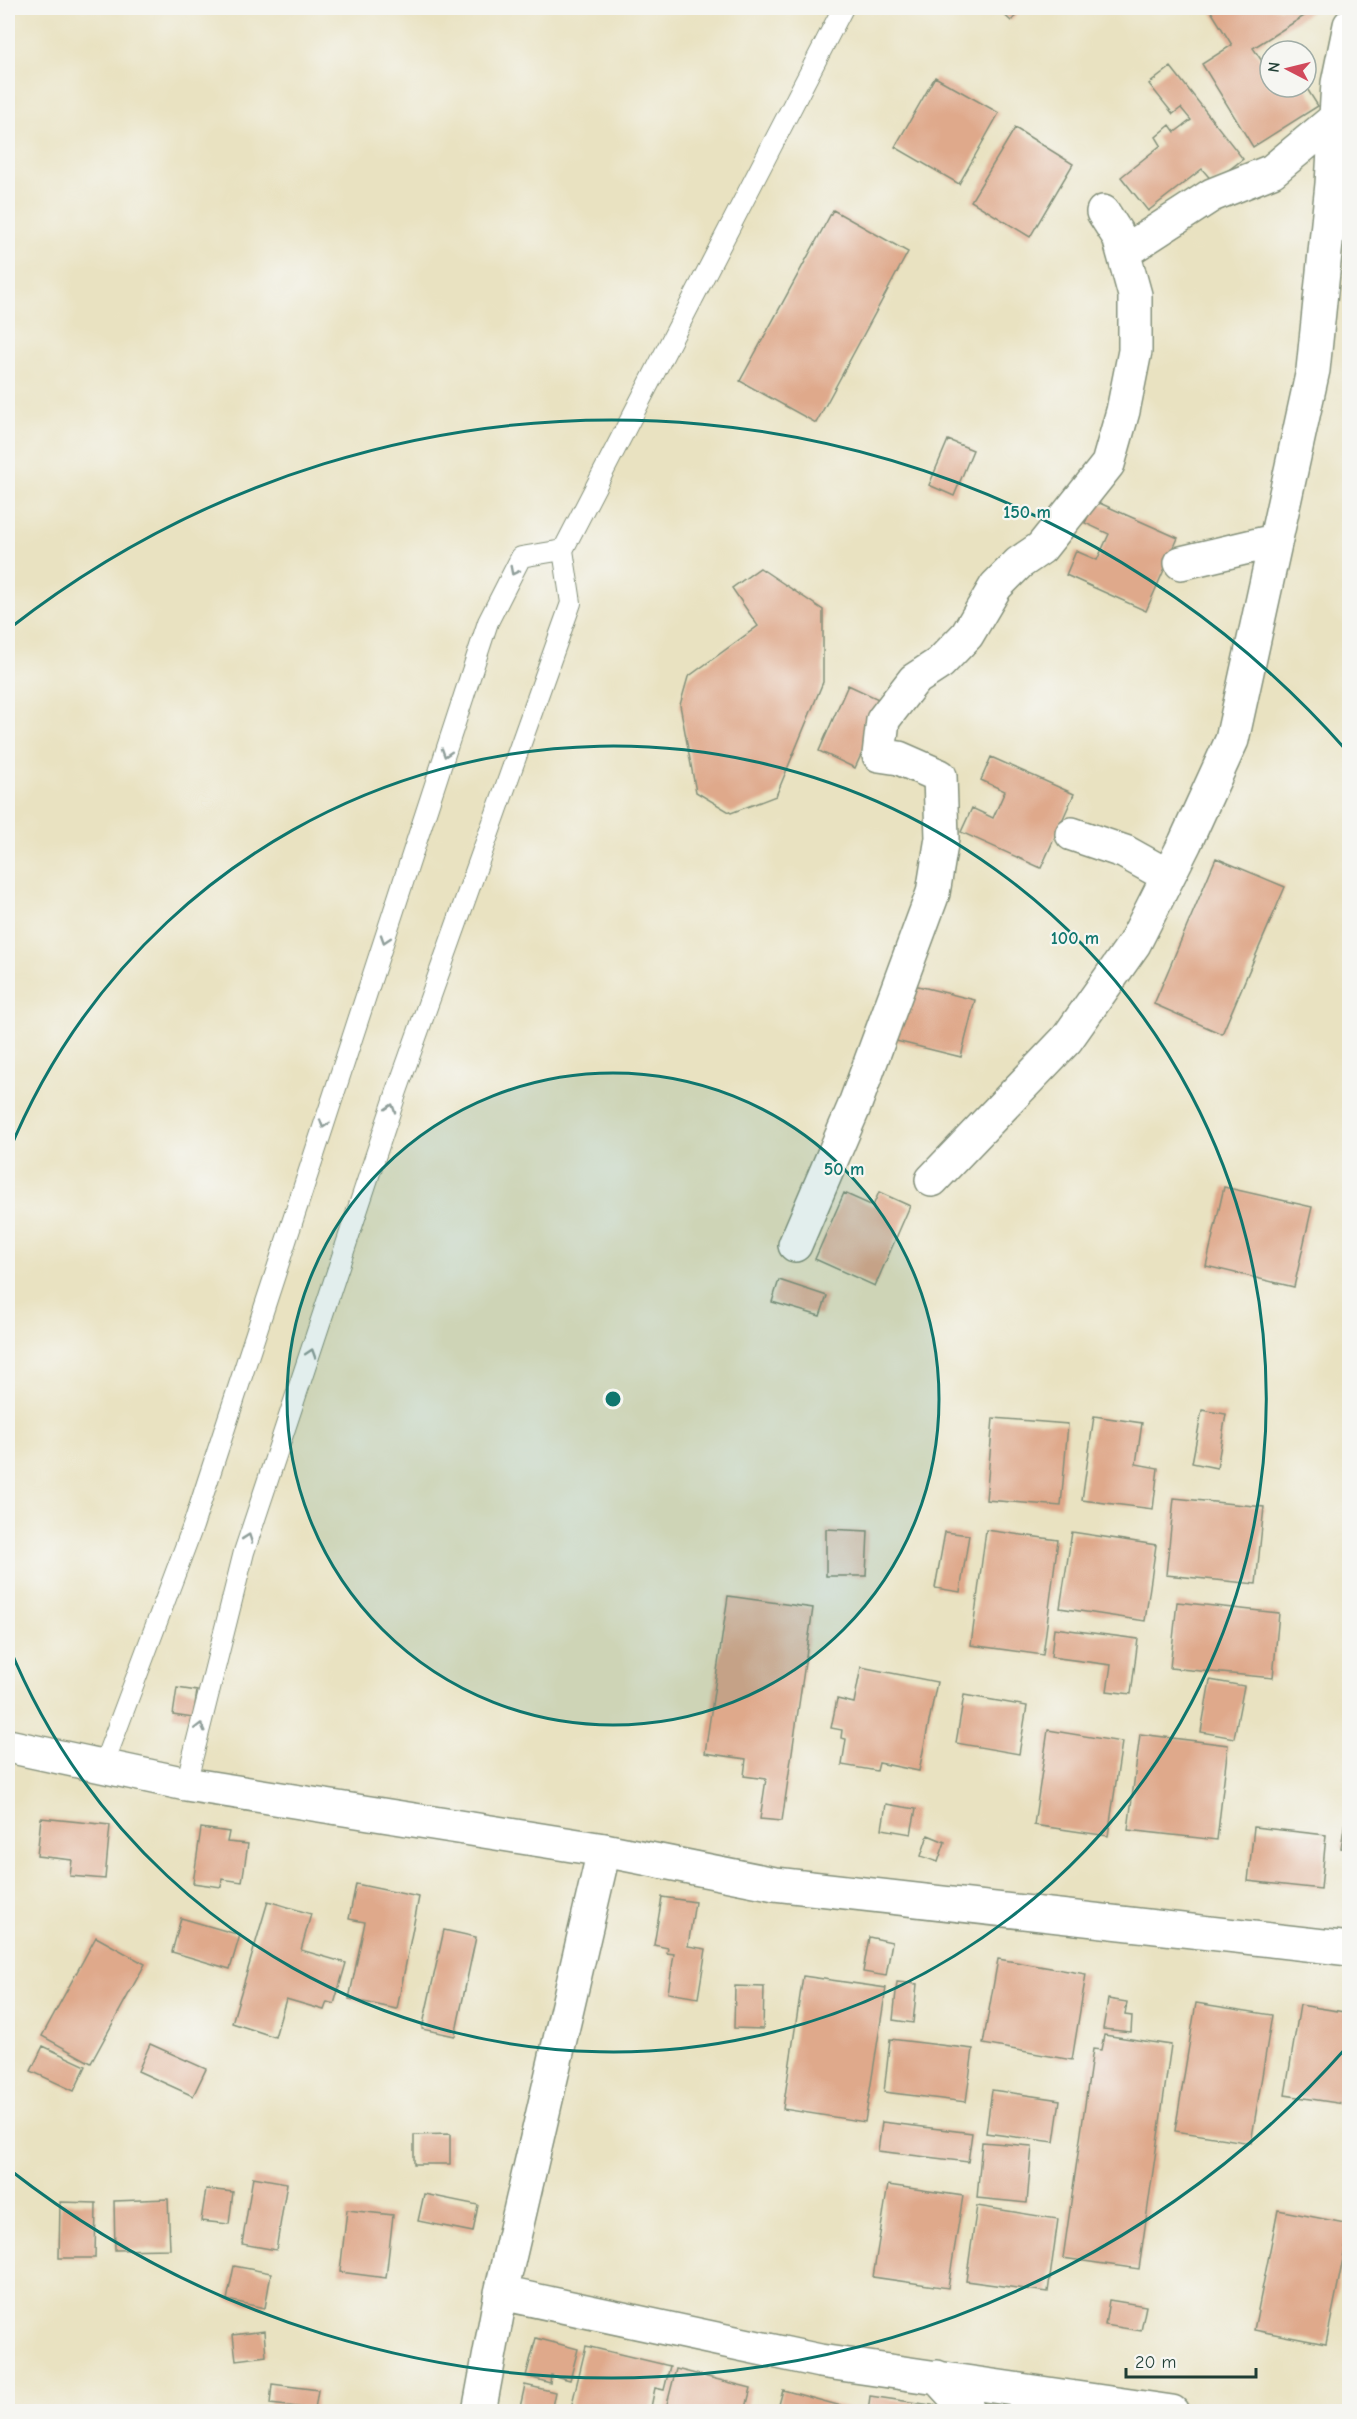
<svg xmlns="http://www.w3.org/2000/svg" width="1357" height="2419" viewBox="0 0 1357 2419" font-family="'Comic Neue',sans-serif">
  <style>
    .building { fill: #dfa98b }
    .lines { fill: none; stroke-linecap: round; stroke-linejoin: round }
    .service-casing { stroke: #84907a; stroke-width: 22 }
    .minor-casing { stroke: #84907a; stroke-width: 36 }
    .tertiary-casing { stroke: #84907a; stroke-width: 36 }
    .service { stroke: #fff; stroke-width: 20 }
    .minor { stroke: #fff; stroke-width: 33 }
    .tertiary { stroke: #fff; stroke-width: 33 }
    .oneway { stroke: #8f9e9a }
    .ring { fill: none; stroke: #0f766e; stroke-width: 3 }
    .centre { fill: #0f766e; stroke: #f6f6f2; stroke-width: 3 }
    .ring-label { font-size: 18px; text-anchor: middle; font-weight: bold; fill: #0f766e; stroke: #f6f6f2; stroke-width: 4.5; stroke-linejoin: round; paint-order: stroke }
  </style>
  <rect width="100%" height="100%" fill="#f6f6f2"/>
  <filter id="ink" filterUnits="userSpaceOnUse"><feTurbulence type="fractalNoise" baseFrequency=".0167" numOctaves="2"/><feDisplacementMap in="SourceGraphic" scale="12" xChannelSelector="R" yChannelSelector="G"/><feConvolveMatrix kernelMatrix="1 2 1 2 8 2 1 2 1" color-interpolation-filters="sRGB"/></filter>
  <filter id="wash" filterUnits="userSpaceOnUse"><feTurbulence type="fractalNoise" baseFrequency=".008" numOctaves="4" result="noise"/><feDisplacementMap in="SourceGraphic" scale="24" xChannelSelector="R" yChannelSelector="G"/><feGaussianBlur stdDeviation="1.35" result="paint"/><feColorMatrix in="noise" values="0 0 0 0 0 0 0 0 0 0 0 0 0 0 0 0 0 1.4 0 .05"/><feComposite in="paint" operator="in"/></filter>
  <g filter="url(#wash)">
    <rect width="100%" height="100%" fill="#e9e2c1"/>
    <g id="blocks">
      <path class="building" d="M 997,8 L 1023,8 L 1011,21 Z
        M 1209,8 L 1317,8 L 1253,48 L 1266,67 L 1270,65 L 1270,87 L 1306,87 L 1318,106 L 1253,147 L 1202,64 L 1232,45 Z
        M 1171,67 L 1243,159 L 1213,182 L 1202,169 L 1148,211 L 1121,177 L 1161,145 L 1156,137 L 1170,125 L 1175,132 L 1191,120 L 1181,108 L 1173,114 L 1149,84 Z
        M 935,77 L 999,113 L 959,184 L 895,147 Z
        M 1015,128 L 1073,164 L 1030,237 L 971,201 Z
        M 833,210 L 908,252 L 816,423 L 740,381 Z
        M 948,440 L 973,450 L 954,496 L 929,485 Z
        M 1095,501 L 1178,538 L 1146,611 L 1066,575 L 1076,551 L 1097,560 L 1109,534 L 1085,523 Z
        M 760,568 L 823,610 L 823,682 L 776,796 L 731,813 L 696,792 L 680,705 L 688,677 L 758,626 L 732,588 Z
        M 848,685 L 885,702 L 855,768 L 819,751 Z
        M 991,757 L 1074,794 L 1041,868 L 961,832 L 972,808 L 993,818 L 1005,791 L 981,780 Z
        M 1216,858 L 1285,887 L 1222,1034 L 1154,1004 Z
        M 910,984 L 975,1000 L 961,1057 L 896,1041 Z
        M 1224,1187 L 1312,1207 L 1294,1287 L 1206,1266 Z
        M 879,1192 L 910,1206 L 875,1286 L 815,1259 L 844,1193 L 873,1206 Z
        M 779,1280 L 827,1296 L 820,1316 L 772,1302 Z
        M 1202,1410 L 1226,1414 L 1217,1468 L 1192,1463 Z
        M 1094,1416 L 1142,1423 L 1136,1464 L 1158,1468 L 1153,1509 L 1082,1500 Z
        M 993,1418 L 1068,1424 L 1061,1506 L 986,1500 Z
        M 1174,1498 L 1264,1507 L 1256,1584 L 1166,1575 Z
        M 826,1529 L 868,1531 L 866,1576 L 826,1576 Z
        M 986,1530 L 1058,1540 L 1043,1655 L 971,1645 Z
        M 945,1532 L 969,1535 L 960,1592 L 935,1588 Z
        M 1072,1532 L 1156,1545 L 1145,1621 L 1060,1608 Z
        M 728,1596 L 813,1608 L 782,1821 L 760,1819 L 766,1779 L 744,1776 L 746,1759 L 705,1753 Z
        M 1177,1602 L 1279,1613 L 1273,1678 L 1170,1668 Z
        M 1054,1628 L 1138,1639 L 1131,1694 L 1107,1691 L 1111,1665 L 1051,1657 Z
        M 861,1667 L 937,1682 L 919,1771 L 879,1763 L 877,1771 L 842,1765 L 846,1739 L 841,1738 L 842,1730 L 831,1728 L 837,1699 L 854,1703 Z
        M 1210,1680 L 1244,1686 L 1234,1738 L 1201,1732 Z
        M 177,1688 L 197,1691 L 193,1718 L 173,1715 Z
        M 964,1695 L 1027,1706 L 1019,1754 L 956,1743 Z
        M 1048,1730 L 1122,1742 L 1108,1836 L 1034,1825 Z
        M 1140,1734 L 1228,1745 L 1217,1840 L 1128,1830 Z
        M 1348,1801 L 1350,1801 L 1350,1849 L 1341,1848 Z
        M 886,1804 L 916,1809 L 911,1834 L 882,1829 Z
        M 41,1818 L 110,1825 L 105,1879 L 70,1876 L 72,1860 L 37,1856 Z
        M 1254,1827 L 1326,1835 L 1321,1889 L 1248,1881 Z
        M 201,1828 L 229,1832 L 227,1842 L 248,1844 L 242,1882 L 222,1879 L 221,1887 L 193,1883 Z
        M 928,1835 L 945,1842 L 938,1862 L 921,1856 Z
        M 356,1884 L 419,1897 L 397,2009 L 349,1999 L 365,1922 L 349,1919 Z
        M 662,1897 L 695,1902 L 688,1946 L 706,1949 L 698,1998 L 668,1993 L 674,1954 L 667,1953 L 668,1948 L 654,1945 Z
        M 268,1901 L 311,1914 L 301,1950 L 346,1963 L 334,2004 L 327,2002 L 324,2010 L 286,1999 L 275,2037 L 232,2023 Z
        M 181,1918 L 240,1935 L 230,1969 L 172,1952 Z
        M 444,1930 L 476,1937 L 455,2036 L 422,2029 Z
        M 96,1937 L 145,1964 L 91,2063 L 42,2036 Z
        M 869,1937 L 892,1942 L 886,1976 L 863,1972 Z
        M 998,1959 L 1086,1974 L 1072,2060 L 983,2044 Z
        M 803,1976 L 886,1988 L 865,2122 L 783,2109 Z
        M 897,1982 L 917,1984 L 913,2023 L 893,2020 Z
        M 735,1986 L 764,1987 L 763,2029 L 734,2028 Z
        M 1108,1999 L 1127,2002 L 1125,2015 L 1132,2016 L 1131,2032 L 1103,2029 Z
        M 1196,2003 L 1272,2015 L 1251,2143 L 1175,2131 Z
        M 1300,2005 L 1350,2013 L 1350,2105 L 1285,2095 Z
        M 1104,2035 L 1171,2045 L 1139,2269 L 1063,2258 L 1093,2049 L 1101,2050 Z
        M 890,2039 L 973,2049 L 966,2102 L 884,2092 Z
        M 150,2044 L 206,2069 L 193,2096 L 138,2071 Z
        M 43,2046 L 86,2066 L 74,2091 L 31,2071 Z
        M 992,2090 L 1060,2100 L 1054,2142 L 986,2133 Z
        M 882,2122 L 972,2133 L 968,2162 L 878,2151 Z
        M 450,2134 L 450,2164 L 414,2164 L 414,2135 Z
        M 982,2142 L 1032,2146 L 1027,2203 L 977,2198 Z
        M 253,2177 L 287,2183 L 276,2250 L 242,2244 Z
        M 888,2185 L 963,2196 L 948,2288 L 873,2277 Z
        M 206,2189 L 233,2192 L 229,2224 L 201,2221 Z
        M 424,2194 L 478,2205 L 473,2232 L 418,2221 Z
        M 168,2199 L 170,2249 L 115,2250 L 114,2201 Z
        M 60,2202 L 96,2203 L 95,2258 L 59,2258 Z
        M 977,2206 L 1058,2219 L 1048,2292 L 966,2281 Z
        M 347,2210 L 393,2215 L 386,2278 L 340,2272 Z
        M 1278,2210 L 1350,2224 L 1326,2344 L 1254,2330 Z
        M 234,2266 L 271,2273 L 265,2308 L 227,2300 Z
        M 1109,2300 L 1146,2306 L 1141,2331 L 1105,2325 Z
        M 264,2331 L 266,2356 L 236,2360 L 233,2335 Z
        M 536,2338 L 578,2349 L 570,2380 L 551,2375 L 550,2383 L 526,2376 Z
        M 586,2346 L 670,2366 L 664,2390 L 655,2388 L 650,2412 L 570,2412 Z
        M 676,2369 L 751,2388 L 745,2412 L 665,2412 Z
        M 272,2384 L 318,2390 L 315,2409 L 270,2404 Z
        M 525,2385 L 555,2392 L 551,2412 L 519,2412 Z
        M 783,2390 L 856,2410 L 856,2412 L 777,2412 Z
        M 870,2396 L 951,2408 L 951,2412 L 868,2412 Z"/>
    </g>
  </g>
  <g filter="url(#ink)">
    <use href="#blocks" fill-opacity="0" stroke="#84907a" stroke-width="1.5"/>
    <g class="lines">
      <defs>
        <path id="service" d="M 103,1766 L 193,1526 L 488,622 L 521,557 L 563,550
          M 186,1784 L 244,1552 L 397,1091 L 571,603 L 563,550 L 843,8"/>
        <path id="minor" d="M 1124,252 L 1212,195 L 1272,171 L 1336,118
          M 1181,563 L 1274,541
          M 1072,834 L 1125,852 L 1168,876
          M 932,1180 L 1067,1039 L 1134,944 L 1185,843 L 1232,740 L 1313,370 L 1332,184 L 1338,83 L 1350,25
          M 795,1245 L 854,1107 L 933,893 L 942,838 L 940,776 L 899,758 L 879,755 L 883,720 L 914,680 L 940,663 L 967,635 L 996,586 L 1019,563 L 1041,548 L 1108,464 L 1123,411 L 1135,351 L 1135,295 L 1119,237 L 1103,212
          M 501,2293 L 820,2361 L 1172,2412
          M 937,2377 L 969,2412
          M 479,2412 L 501,2293 L 604,1850"/>
        <path id="tertiary" d="M 8,1746 L 186,1784 L 604,1850 L 775,1884 L 1350,1949"/>
      </defs>
      <use href="#service" class="service-casing"/>
      <use href="#minor" class="minor-casing"/>
      <use href="#tertiary" class="tertiary-casing"/>
      <use href="#service" class="service"/>
      <use href="#minor" class="minor"/>
      <use href="#tertiary" class="tertiary"/>
    </g>
    <defs><path id="oneway-chevron" d="M-2-3.5L2.5 0L-2 3.5" fill="none" stroke-width="1.6" stroke-linecap="round" stroke-linejoin="round" transform="scale(1.5)"/></defs>
    <g class="oneway">
      <use href="#oneway-chevron" transform="translate(514 571) rotate(117)"/>
      <use href="#oneway-chevron" transform="translate(446 753) rotate(108)"/>
      <use href="#oneway-chevron" transform="translate(385 939) rotate(108)"/>
      <use href="#oneway-chevron" transform="translate(391 1108) rotate(-72)"/>
      <use href="#oneway-chevron" transform="translate(324 1124) rotate(108)"/>
      <use href="#oneway-chevron" transform="translate(311 1353) rotate(-72)"/>
      <use href="#oneway-chevron" transform="translate(248 1538) rotate(-71)"/>
      <use href="#oneway-chevron" transform="translate(200 1727) rotate(-76)"/>
    </g>
  </g>
  <circle cx="613" cy="1399" r="326" fill="#0f766e" fill-opacity=".12"/>
  <g class="ring">
    <circle cx="613" cy="1399" r="326"/>
    <path d="M8 1154A653 653 0 1 1 8 1644"/>
    <path d="M1346 2048A979 979 0 0 1 10 2170M10 628A979 979 0 0 1 1346 750"/>
  </g>
  <circle cx="613" cy="1399" r="9" class="centre"/>
  <g class="ring-label">
    <text x="1027" y="518">150 m</text>
    <text x="1075" y="944">100 m</text>
    <text x="844" y="1175">50 m</text>
  </g>
  <rect width="1357" height="2419" fill="none" stroke="#f6f6f2" stroke-width="30"/>
  <g transform="translate(1288 69) rotate(277)"><circle r="28" fill="#f6f6f2" stroke="#a0aca6" stroke-width="1.5"/>
  <path d="M0-4.5L10 22L0 15L-10 22Z" fill="#d1495b"/>
  <text y="-9" font-size="16" font-weight="bold" text-anchor="middle" fill="#1f3d34">N</text>
  </g>
  <path d="M1126 2368v9h130v-9" fill="none" stroke="#1f3d34" stroke-width="3"/>
  <text x="1135" y="2368" font-size="18" fill="#1f3d34" stroke="#f6f6f2" stroke-width="4.5" paint-order="stroke">20 m</text>
</svg>
